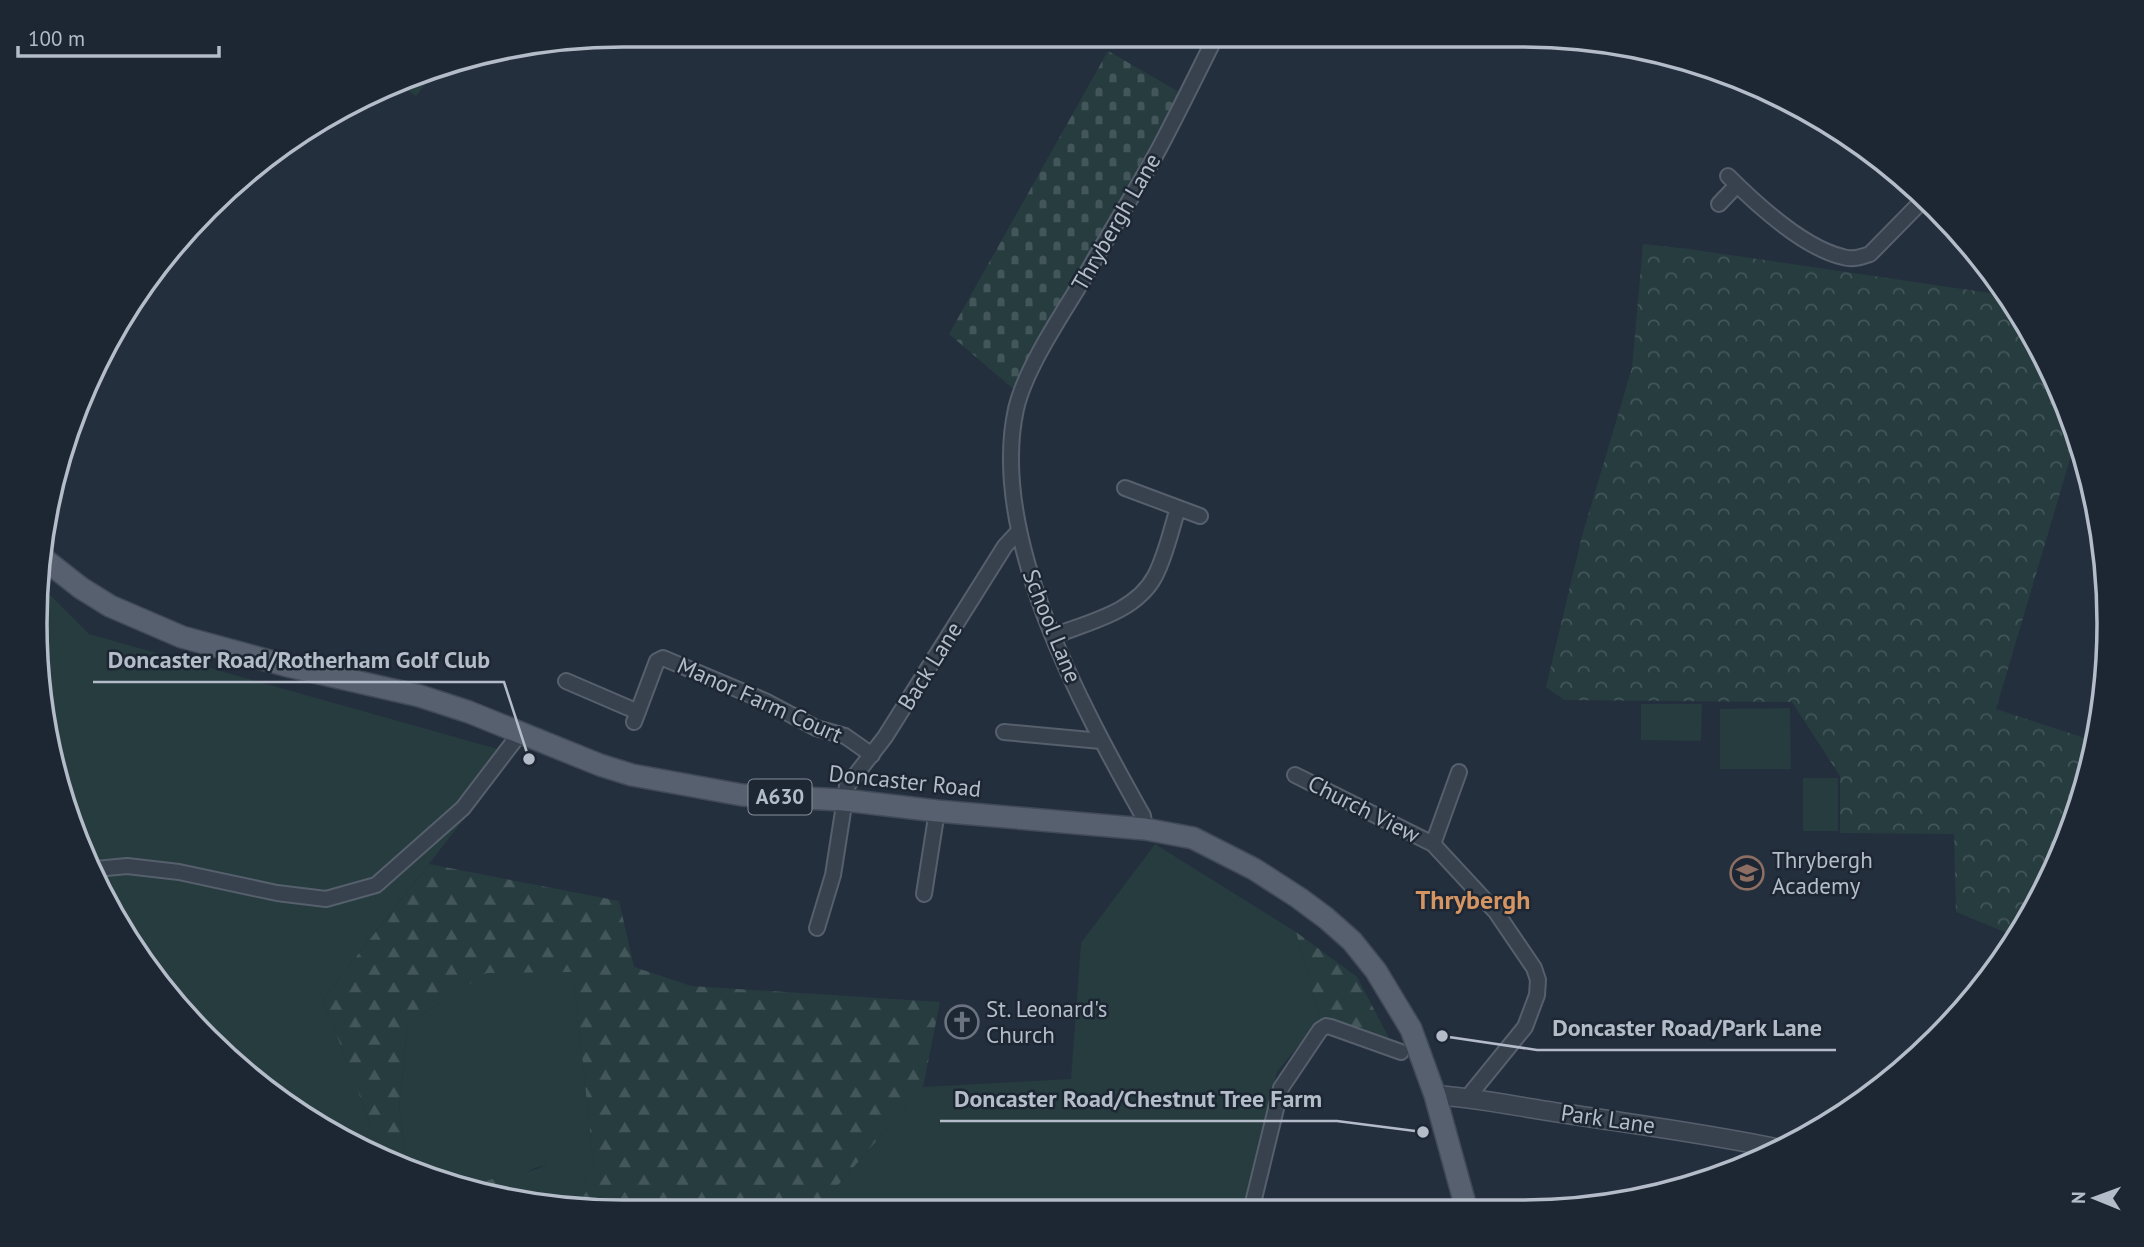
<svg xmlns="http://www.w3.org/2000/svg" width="2144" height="1247" viewBox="0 0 2144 1247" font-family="'PT Sans',sans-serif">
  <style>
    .green { fill: #263c3f }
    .forest { fill: url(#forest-firs) }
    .cemetery { fill: url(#cemetery-stones) }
    .park { fill: url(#park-crowns) }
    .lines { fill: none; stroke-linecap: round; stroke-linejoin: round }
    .minor-casing { stroke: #565f6c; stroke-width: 18 }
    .tertiary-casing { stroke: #565f6c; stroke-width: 21 }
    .primary-casing { stroke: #414a57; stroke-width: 24 }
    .minor { stroke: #38414e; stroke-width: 14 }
    .tertiary { stroke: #38414e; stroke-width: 18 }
    .primary { stroke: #56606e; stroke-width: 21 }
    .labels { text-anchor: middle; stroke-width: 5; stroke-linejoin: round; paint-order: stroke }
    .shield { fill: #1d2633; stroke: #878f9c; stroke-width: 2 }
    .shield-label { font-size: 21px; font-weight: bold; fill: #b4bcc9 }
    .street-label { font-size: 23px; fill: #b4bcc9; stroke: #1d2633 }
    .poi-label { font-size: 23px; fill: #b4bcc9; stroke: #1d2633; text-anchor: start }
    .quarter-label { font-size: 26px; font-weight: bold; fill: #d59563; stroke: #1d2633 }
    .rim { fill: none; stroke: #b4bcc9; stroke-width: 3.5 }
    .leader { fill: none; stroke: #b4bcc9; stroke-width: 2.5 }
    .callout-dot { fill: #b4bcc9; stroke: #1d2633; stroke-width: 2.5 }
    .callout-label { font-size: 24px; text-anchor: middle; font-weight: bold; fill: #b4bcc9; stroke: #1d2633; stroke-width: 5; stroke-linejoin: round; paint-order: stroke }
  </style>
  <defs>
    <pattern id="forest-firs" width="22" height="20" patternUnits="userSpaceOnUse" patternTransform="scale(1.75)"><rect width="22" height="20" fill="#263c3f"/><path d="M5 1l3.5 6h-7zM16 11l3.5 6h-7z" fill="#435659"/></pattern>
    <pattern id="cemetery-stones" width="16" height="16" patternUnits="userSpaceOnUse" patternTransform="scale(1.75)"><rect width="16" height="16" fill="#263c3f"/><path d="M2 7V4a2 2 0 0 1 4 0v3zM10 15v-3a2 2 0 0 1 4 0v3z" fill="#435659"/></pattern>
    <pattern id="park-crowns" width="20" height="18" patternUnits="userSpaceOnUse" patternTransform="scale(1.75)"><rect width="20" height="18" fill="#263c3f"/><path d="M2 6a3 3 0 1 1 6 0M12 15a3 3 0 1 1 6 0" fill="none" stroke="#435659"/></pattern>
  </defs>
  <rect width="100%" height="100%" fill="#242f3e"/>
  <path class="green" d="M 441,65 L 416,96 L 400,85 L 435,66 Z
    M 40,585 L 89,634 L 515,754 L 323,999 L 382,1155 L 297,1113 L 157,982 L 66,813 L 35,624 Z
    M 1641,704 L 1702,704 L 1701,741 L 1641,740 Z
    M 1790,708 L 1791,769 L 1720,769 L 1720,709 Z
    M 1803,778 L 1838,778 L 1838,831 L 1803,831 Z
    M 1155,844 L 1296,932 L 1320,1019 L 1277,1072 L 1244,1211 L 824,1211 L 826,1199 L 923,1087 L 1071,1079 L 1081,943 Z
    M 573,971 L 594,1168 L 567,1207 L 479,1190 L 547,1165 L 485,1181 L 469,1183 L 406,1160 L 399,1107 L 408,1023 L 487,973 Z"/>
  <path class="forest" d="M 429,864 L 619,901 L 634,967 L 691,986 L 940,1002 L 923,1087 L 826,1199 L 824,1211 L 585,1211 L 567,1207 L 594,1168 L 573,972 L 487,973 L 408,1023 L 399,1107 L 406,1160 L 469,1183 L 485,1181 L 536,1167 L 493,1192 L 434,1181 L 382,1155 L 323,999 Z
    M 1296,932 L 1357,977 L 1389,1038 L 1320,1019 Z"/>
  <path class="cemetery" d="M 1108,51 L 1179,92 L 1017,392 L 949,334 Z"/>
  <path class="park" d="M 1643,244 L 1689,249 L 2010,296 L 2064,398 L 2076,439 L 1996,709 L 2097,742 L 2064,848 L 2017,937 L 1956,912 L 1954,834 L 1840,833 L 1840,776 L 1792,702 L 1564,700 L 1546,687 L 1582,536 L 1632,368 Z"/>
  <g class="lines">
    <defs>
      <path id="minor" d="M 1728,176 C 1756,204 1804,248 1843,257 C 1853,260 1861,257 1870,254 L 1925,198
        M 1719,204 L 1737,185
        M 1125,488 L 1200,516
        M 1053,636 C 1089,622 1136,612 1155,576 C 1166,555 1171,530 1178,508
        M 566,681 L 638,712
        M 2102,685 L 2104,679
        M 634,722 L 657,661 L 663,658 L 765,701 L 816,728 L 845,736 L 872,755
        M 1004,732 L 1101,741
        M 1459,772 L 1433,844 L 1496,912 L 1534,968 L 1538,980 L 1537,995 L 1525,1027 L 1468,1097
        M 1295,775 L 1433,844
        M 1145,829 L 1143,816 C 1082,707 988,537 1016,409 C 1026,366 1064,312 1087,273 C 1111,230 1138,188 1161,145 C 1180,109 1198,72 1216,36
        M 96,869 L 127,866 L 179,872 L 277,893 L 326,899 L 376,885 L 463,808 L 521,732
        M 924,894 L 937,811
        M 817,928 L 833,875 L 847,786 L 885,737 L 1005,546 L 1018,532
        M 1251,1211 L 1281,1088 L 1320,1030 L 1326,1026 L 1331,1027 L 1401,1052"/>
      <path id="tertiary" d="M 1435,1095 C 1480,1098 1524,1108 1568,1114 C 1639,1125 1710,1134 1780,1149"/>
      <path id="primary" d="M 44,559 L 81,588 L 110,606 L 182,637 L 288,666 L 420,696 L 469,712 L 600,765 L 632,775 L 742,795 L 844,800 L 937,811 L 1145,829 L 1193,838 L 1254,869 L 1299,898 L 1326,918 L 1352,941 L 1376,971 L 1411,1029 L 1435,1095 L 1467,1211"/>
    </defs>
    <use href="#minor" class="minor-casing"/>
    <use href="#tertiary" class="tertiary-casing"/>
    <use href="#primary" class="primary-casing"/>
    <use href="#minor" class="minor"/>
    <use href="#tertiary" class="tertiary"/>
    <use href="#primary" class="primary"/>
  </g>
  <defs>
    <symbol id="school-ring" viewBox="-11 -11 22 22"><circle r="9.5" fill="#1d2633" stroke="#8d6e63" stroke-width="1.5"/><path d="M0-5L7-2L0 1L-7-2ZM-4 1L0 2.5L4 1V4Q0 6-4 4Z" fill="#8d6e63"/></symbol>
    <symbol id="church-ring" viewBox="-11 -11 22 22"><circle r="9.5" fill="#1d2633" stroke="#6b7280" stroke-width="1.5"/><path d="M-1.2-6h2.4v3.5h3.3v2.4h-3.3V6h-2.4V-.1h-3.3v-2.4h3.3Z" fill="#6b7280"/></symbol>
  </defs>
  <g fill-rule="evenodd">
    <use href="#school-ring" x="1728" y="854" width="38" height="38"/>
    <use href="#church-ring" x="943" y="1003" width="38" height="38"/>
  </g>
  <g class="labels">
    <rect class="shield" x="748.5" y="779.5" width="63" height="35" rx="5"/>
    <g class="shield-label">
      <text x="780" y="804">A630</text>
    </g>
    <g class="street-label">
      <text transform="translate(1116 222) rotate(-60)" y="8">Thrybergh Lane</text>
      <text transform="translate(1052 626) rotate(68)" y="8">School Lane</text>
      <text transform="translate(930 666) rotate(-58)" y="8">Back Lane</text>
      <text transform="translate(760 700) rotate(24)" y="8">Manor Farm Court</text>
      <text transform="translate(905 781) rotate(6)" y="8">Doncaster Road</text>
      <text transform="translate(1364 809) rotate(27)" y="8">Church View</text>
      <text transform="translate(1608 1119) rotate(8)" y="8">Park Lane</text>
    </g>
    <g class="poi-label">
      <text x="1772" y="868">Thrybergh<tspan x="1772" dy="26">Academy</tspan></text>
      <text x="986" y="1017">St. Leonard's<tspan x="986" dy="26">Church</tspan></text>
    </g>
    <g class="quarter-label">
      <text x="1473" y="909">Thrybergh</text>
    </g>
  </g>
  <path d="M0 0H2144V1247H0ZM623 47H1521A576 576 0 0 1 2097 623V624A576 576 0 0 1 1521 1200H623A576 576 0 0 1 47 624V623A576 576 0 0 1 623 47Z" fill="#1d2633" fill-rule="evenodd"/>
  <path class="rim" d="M623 47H1521A576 576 0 0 1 2097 623V624A576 576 0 0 1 1521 1200H623A576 576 0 0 1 47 624V623A576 576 0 0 1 623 47Z"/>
  <path class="leader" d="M529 759L504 682H93M1442 1036L1537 1050H1836M1423 1132L1337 1121H940"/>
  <g class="callout-dot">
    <circle cx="529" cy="759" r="7"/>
    <circle cx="1442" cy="1036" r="7"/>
    <circle cx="1423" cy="1132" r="7"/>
  </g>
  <g class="callout-label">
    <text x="299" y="668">Doncaster Road/Rotherham Golf Club</text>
    <text x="1687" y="1036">Doncaster Road/Park Lane</text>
    <text x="1138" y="1107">Doncaster Road/Chestnut Tree Farm</text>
  </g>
  <g transform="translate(2095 1198) rotate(271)" stroke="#1d2633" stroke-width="5" paint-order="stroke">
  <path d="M0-5L12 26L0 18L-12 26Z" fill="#b4bcc9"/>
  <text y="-10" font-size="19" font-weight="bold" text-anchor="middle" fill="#b4bcc9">N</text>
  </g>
  <path d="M18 46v10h201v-10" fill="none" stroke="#b4bcc9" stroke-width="3.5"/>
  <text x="28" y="46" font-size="21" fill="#b4bcc9" stroke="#1d2633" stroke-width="5" paint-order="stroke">100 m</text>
</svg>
